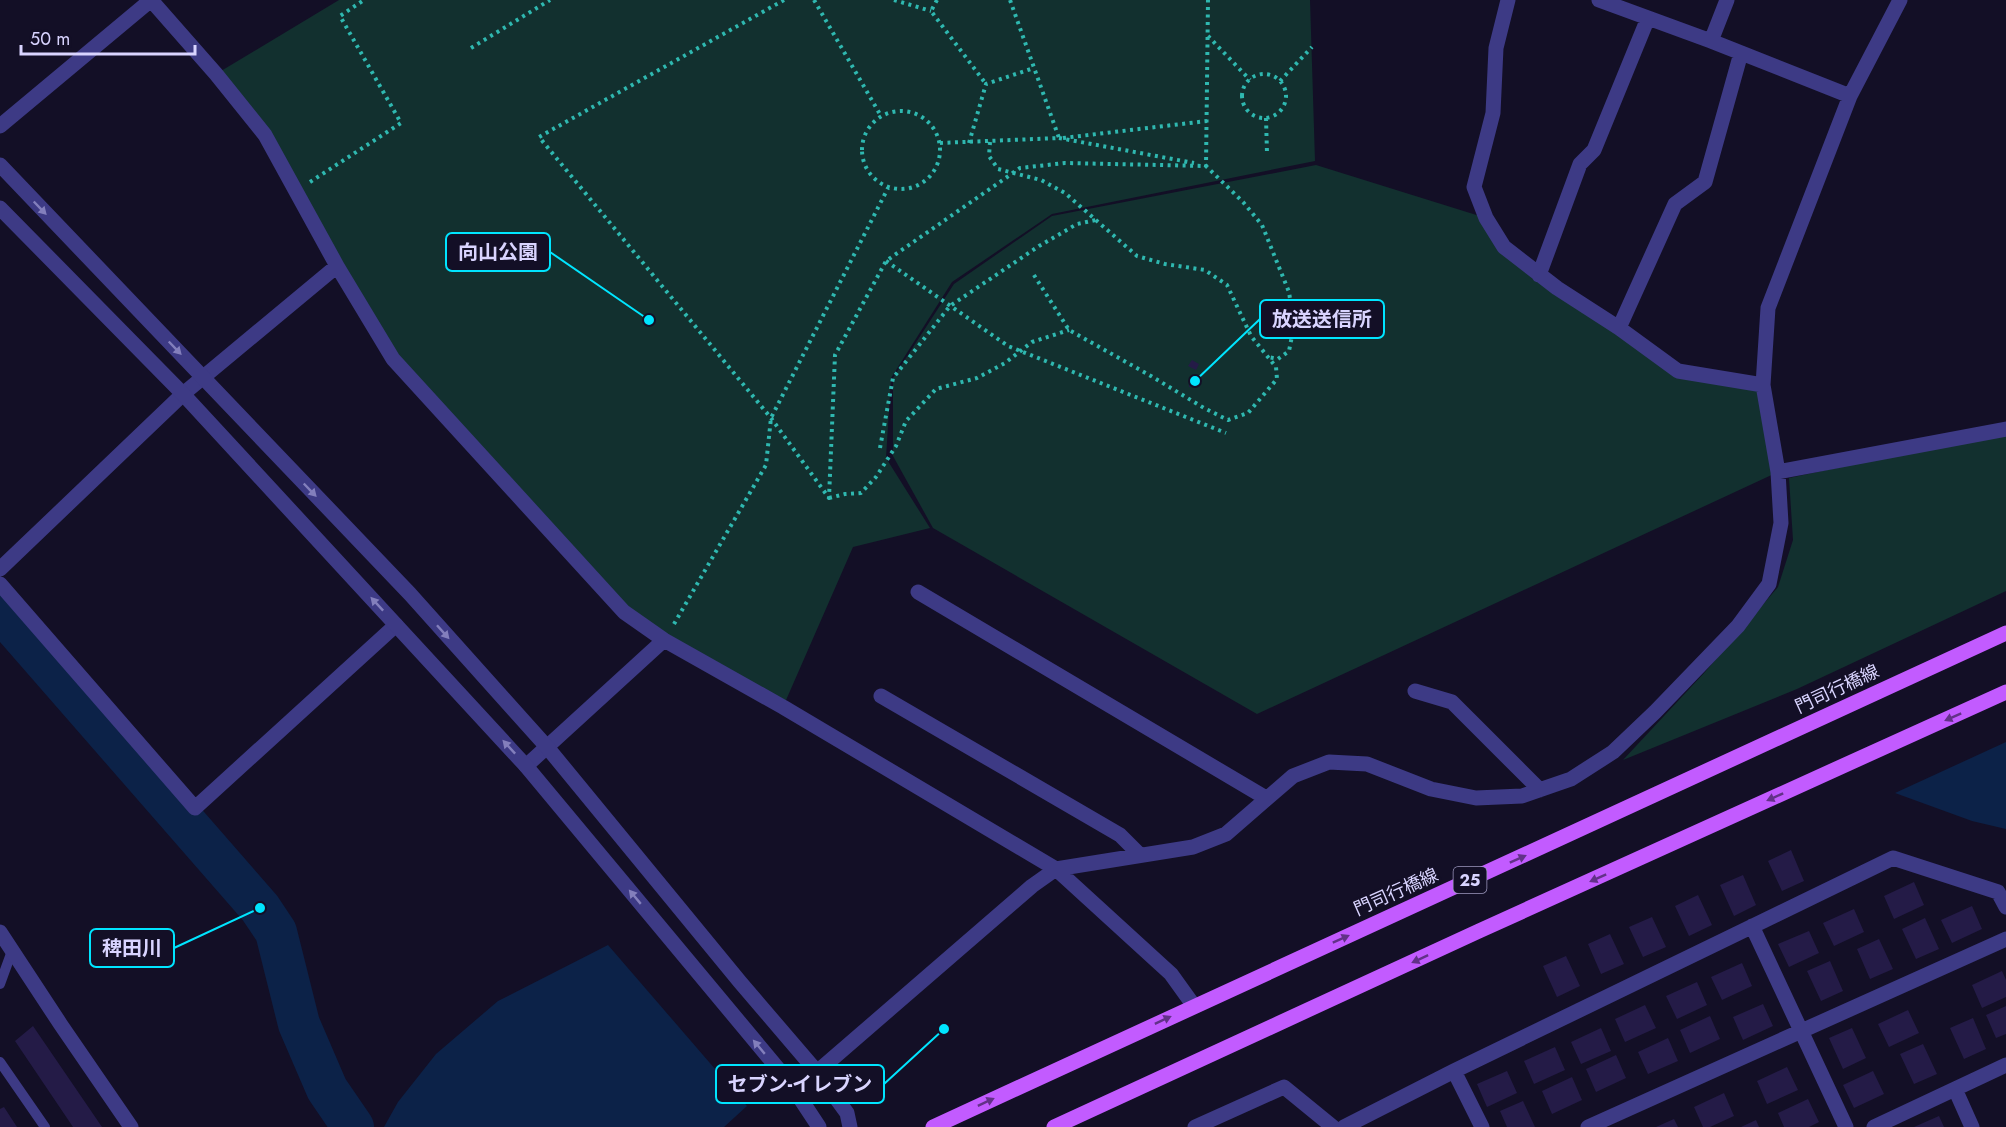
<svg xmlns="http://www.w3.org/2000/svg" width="2006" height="1127" viewBox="0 0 2006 1127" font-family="Jost,'Noto Sans JP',sans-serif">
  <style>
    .green { fill: #12302f }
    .water { fill: #0c2248 }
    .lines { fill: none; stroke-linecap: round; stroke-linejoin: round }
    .river { stroke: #0c2248; stroke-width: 42 }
    .building { fill: #241b47 }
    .path { stroke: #2fb8b0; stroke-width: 4; stroke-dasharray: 3 4.5; stroke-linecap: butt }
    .service { stroke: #3d3a85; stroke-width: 10 }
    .minor { stroke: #3d3a85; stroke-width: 15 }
    .tertiary { stroke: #3d3a85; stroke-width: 15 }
    .primary { stroke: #c25bff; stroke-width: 15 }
    .oneway { fill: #837fbc }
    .oneway2 { fill: #623188 }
    .labels { text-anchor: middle; stroke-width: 5; stroke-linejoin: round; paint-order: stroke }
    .shield { fill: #130f26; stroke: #9e99be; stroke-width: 1.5 }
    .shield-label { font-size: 16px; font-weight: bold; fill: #d9d4ff }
    .street-label { font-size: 18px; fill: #d9d4ff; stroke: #130f26 }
    .leader { fill: none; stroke: #00e5ff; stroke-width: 2 }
    .callout-dot { fill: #00e5ff; stroke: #130f26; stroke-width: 2 }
    .callout { fill: #130f26; stroke: #00e5ff; stroke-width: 2 }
    .callout-label { font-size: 20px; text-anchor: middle; font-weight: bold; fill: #d9d4ff }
  </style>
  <rect width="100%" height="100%" fill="#130f26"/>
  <path class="green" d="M 339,0 L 1310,0 L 1315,161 L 1052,214 L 952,282 L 891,378 L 886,458 L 930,528 L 853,547 L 783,707 L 624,612 L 393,359 L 308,210 L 216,74 Z
    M 1316,165 L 1486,218 L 1504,247 L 1678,371 L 1763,385 L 1778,472 L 1257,714 L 933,528 L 893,456 L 893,378 L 954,284 L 1052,216 Z
    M 2006,432 L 2006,591 L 1797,689 L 1623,760 L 1705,672 L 1778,587 L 1793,540 L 1789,478 Z"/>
  <path class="water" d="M 2006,742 L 2006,829 L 1972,821 L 1895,793 Z
    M 608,945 L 747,1106 L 724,1127 L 384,1127 L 398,1102 L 436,1054 L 498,1001 Z"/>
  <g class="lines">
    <path class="river" d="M 0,610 L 260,908 L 276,932 L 299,1024 L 327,1089 L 353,1127"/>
  </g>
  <path class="building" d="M 1192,360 L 1199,364 L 1196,370 L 1188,366 Z
    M 1200,377 L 1201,385 L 1189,387 L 1189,378 Z
    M 1791,850 L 1804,881 L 1782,891 L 1768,861 Z
    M 1743,875 L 1756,905 L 1734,916 L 1720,885 Z
    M 1914,882 L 1924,905 L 1894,919 L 1884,896 Z
    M 1698,895 L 1712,925 L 1689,936 L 1675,906 Z
    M 1972,906 L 1982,929 L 1952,943 L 1941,920 Z
    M 1854,909 L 1864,932 L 1834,946 L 1823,923 Z
    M 1652,917 L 1666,947 L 1643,957 L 1629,927 Z
    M 1925,918 L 1939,949 L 1916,959 L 1902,929 Z
    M 1809,931 L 1819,953 L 1789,967 L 1778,944 Z
    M 1610,934 L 1624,964 L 1601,974 L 1588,944 Z
    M 1879,939 L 1893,969 L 1870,979 L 1857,949 Z
    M 1566,956 L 1580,986 L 1557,997 L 1543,966 Z
    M 1830,961 L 1843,991 L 1821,1001 L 1807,971 Z
    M 1742,963 L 1752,986 L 1722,1000 L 1711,977 Z
    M 2002,971 L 2006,980 L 2006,997 L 1982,1008 L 1972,985 Z
    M 1697,982 L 1707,1005 L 1677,1019 L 1666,996 Z
    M 1763,1004 L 1773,1026 L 1743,1040 L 1733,1017 Z
    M 1645,1005 L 1656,1028 L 1625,1042 L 1615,1019 Z
    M 2006,1006 L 2006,1034 L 1996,1038 L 1986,1015 Z
    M 1908,1010 L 1919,1033 L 1889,1047 L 1878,1024 Z
    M 1710,1016 L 1720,1039 L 1690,1053 L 1680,1030 Z
    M 1973,1018 L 1986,1049 L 1964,1059 L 1950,1028 Z
    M 33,1026 L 102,1127 L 73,1127 L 15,1041 Z
    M 1601,1028 L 1611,1051 L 1581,1064 L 1571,1042 Z
    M 1852,1028 L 1866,1058 L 1843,1069 L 1829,1038 Z
    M 1668,1038 L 1678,1061 L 1648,1074 L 1638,1052 Z
    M 1923,1044 L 1937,1074 L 1914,1084 L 1900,1054 Z
    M 1555,1047 L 1565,1070 L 1534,1084 L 1524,1061 Z
    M 1616,1055 L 1626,1078 L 1596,1092 L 1586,1069 Z
    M 1787,1067 L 1798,1090 L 1767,1104 L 1757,1081 Z
    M 1507,1071 L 1517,1093 L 1487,1107 L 1477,1084 Z
    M 1873,1071 L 1884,1094 L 1854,1108 L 1843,1085 Z
    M 1572,1077 L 1582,1100 L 1552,1114 L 1542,1091 Z
    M 1724,1093 L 1734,1116 L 1710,1127 L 1703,1127 L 1694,1107 Z
    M 1808,1099 L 1819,1122 L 1809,1127 L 1784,1127 L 1778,1113 Z
    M 1523,1101 L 1535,1127 L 1507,1127 L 1500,1111 Z
    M 4,1107 L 17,1127 L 0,1127 L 0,1109 Z
    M 1939,1116 L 1944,1127 L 1914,1127 Z
    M 1674,1119 L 1678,1127 L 1656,1127 Z
    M 1756,1120 L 1759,1127 L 1741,1127 Z"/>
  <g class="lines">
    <path class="path" d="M 784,0 L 539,137 L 771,418 L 829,498 L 835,355 L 886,261 L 1020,168 L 1065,163 L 1206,166 L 1243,202 L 1262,225 L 1289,292 L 1294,326 L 1289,351 L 1278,359 L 1268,357
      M 814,0 L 881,116
      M 894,0 L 931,11
      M 937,0 L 931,11 L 986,84
      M 1208,36 L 1250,80
      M 471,48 L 550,0
      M1242 96a22 22 0 1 1 44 0a22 22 0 1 1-44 0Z
      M 1280,81 L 1312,47
      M862 150a39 39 0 1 1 78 0a39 39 0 1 1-78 0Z
      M 1266,118 L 1267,153
      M 1059,138 L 1194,163
      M 1063,138 L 1207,121
      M 990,142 L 989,156 L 998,169 L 1041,180 L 1065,193 L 1137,256 L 1165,264 L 1205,270 L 1227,285 L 1251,336 L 1276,367 L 1277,379 L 1248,413 L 1228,420 L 1204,408 L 1151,376 L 1069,330 L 1032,272
      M 940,143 L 1059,138 L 1010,0
      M 969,143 L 986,84 L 1034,68
      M 1205,165 L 1206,166 L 1208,0
      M 310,182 L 401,123 L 340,16 L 364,0
      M 886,261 L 1008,346 L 1226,433
      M 880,448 L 893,378 L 950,306 L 1039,246 L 1077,224 L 1096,220
      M 829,498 L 845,494 L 861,493 L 876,477 L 896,446 L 906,421 L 936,389 L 977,378 L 1005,363 L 1032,342 L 1069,330
      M 674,624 L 766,465 L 771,418 L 888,188"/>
    <path class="service" d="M 0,984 L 12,951
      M 0,1062 L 45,1127"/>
    <path class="minor" d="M 151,0 L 216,74 L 265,135 L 337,266 L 393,359 L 624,612 L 664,640 L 783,707 L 1056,869 L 1171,974 L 1194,1006
      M 1508,0 L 1496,48 L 1493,113 L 1474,187 L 1486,218 L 1504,247 L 1557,288 L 1619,328 L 1678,371 L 1763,385
      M 1599,0 L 1711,41 L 1850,96
      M 1711,41 L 1727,0
      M 0,126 L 151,0
      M 1539,275 L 1580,164 L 1594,150 L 1648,18
      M 1619,328 L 1675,204 L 1705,182 L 1741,53
      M 1778,472 L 2006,429
      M 0,569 L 183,394 L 337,266
      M 0,584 L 195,808 L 396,625
      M 918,592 L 1266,798
      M 1415,691 L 1452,702 L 1540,790
      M 881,696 L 1120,835 L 1140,855
      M 526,766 L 664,640
      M 1752,926 L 1846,1127
      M 1454,1071 L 1482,1127
      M 790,1083 L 817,1072 L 1032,886 L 1056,869 L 1193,847 L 1226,834 L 1293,776 L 1329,762 L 1367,764 L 1431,789 L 1476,798 L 1522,796 L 1571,779 L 1613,752 L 1655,712 L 1738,626 L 1769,584 L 1781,523 L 1778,472 L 1763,385 L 1768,308 L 1850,96 L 1900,0
      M 1955,1089 L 1972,1127
      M 1195,1127 L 1284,1087 L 1333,1127
      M 1344,1127 L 1454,1071 L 1893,858 L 1998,892 L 2006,907
      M 1588,1127 L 2006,939
      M 1874,1127 L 2006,1065"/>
    <path class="tertiary" d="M 0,165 L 410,594 L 547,747 L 740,982 L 817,1072 L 847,1113 L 850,1127
      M 0,208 L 183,394 L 526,766 L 790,1083 L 819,1127
      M 0,932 L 61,1025 L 131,1127"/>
    <path class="primary" d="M 933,1127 L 2006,633
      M 1054,1127 L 1479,931 L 2006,692"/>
  </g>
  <defs><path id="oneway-solid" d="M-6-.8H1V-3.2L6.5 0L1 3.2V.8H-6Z" transform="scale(1.5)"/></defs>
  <g class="oneway">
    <use href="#oneway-solid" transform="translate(40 208) rotate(46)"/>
    <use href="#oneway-solid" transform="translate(175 348) rotate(46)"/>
    <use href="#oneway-solid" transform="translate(310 490) rotate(46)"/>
    <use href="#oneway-solid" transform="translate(377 604) rotate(-133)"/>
    <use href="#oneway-solid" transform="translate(443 632) rotate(48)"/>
    <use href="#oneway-solid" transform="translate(509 747) rotate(-133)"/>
    <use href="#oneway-solid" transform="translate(635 897) rotate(-130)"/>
    <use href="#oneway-solid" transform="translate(759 1047) rotate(-130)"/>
  </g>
  <g class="oneway2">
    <use href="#oneway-solid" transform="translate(1953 717) rotate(156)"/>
    <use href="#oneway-solid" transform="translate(1775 797) rotate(156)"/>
    <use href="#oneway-solid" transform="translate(1518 859) rotate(-24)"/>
    <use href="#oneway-solid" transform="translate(1598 878) rotate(156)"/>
    <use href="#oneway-solid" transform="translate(1341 939) rotate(-24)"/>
    <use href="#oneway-solid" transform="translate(1420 959) rotate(155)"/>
    <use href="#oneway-solid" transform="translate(1163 1020) rotate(-25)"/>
    <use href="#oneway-solid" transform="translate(986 1102) rotate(-25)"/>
  </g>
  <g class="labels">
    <rect class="shield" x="1453.5" y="867" width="33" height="26" rx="4.5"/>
    <g class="shield-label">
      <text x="1470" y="886">25</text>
    </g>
    <g class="street-label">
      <text transform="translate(1837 689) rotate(-25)" y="6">門司行橋線</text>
      <text transform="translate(1396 892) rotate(-24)" y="6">門司行橋線</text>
    </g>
  </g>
  <path class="leader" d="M649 320L550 252M1195 381L1260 319M260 908L174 948M944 1029L884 1084"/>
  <g class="callout-dot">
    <circle cx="649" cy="320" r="6"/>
    <circle cx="1195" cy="381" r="6"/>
    <circle cx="260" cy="908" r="6"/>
    <circle cx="944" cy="1029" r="6"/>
  </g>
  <g class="callout">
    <rect x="446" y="233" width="104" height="38" rx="6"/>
    <rect x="1260" y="300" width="124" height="38" rx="6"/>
    <rect x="90" y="929" width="84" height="38" rx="6"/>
    <rect x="716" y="1065" width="168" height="38" rx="6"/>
  </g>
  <g class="callout-label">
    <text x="498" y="259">向山公園</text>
    <text x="1322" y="326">放送送信所</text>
    <text x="132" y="955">稗田川</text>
    <text x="800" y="1091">セブン-イレブン</text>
  </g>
  <path d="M21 45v9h174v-9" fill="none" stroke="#d9d4ff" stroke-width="3"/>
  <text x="30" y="45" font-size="18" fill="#d9d4ff" stroke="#130f26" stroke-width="4.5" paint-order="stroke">50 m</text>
</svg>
